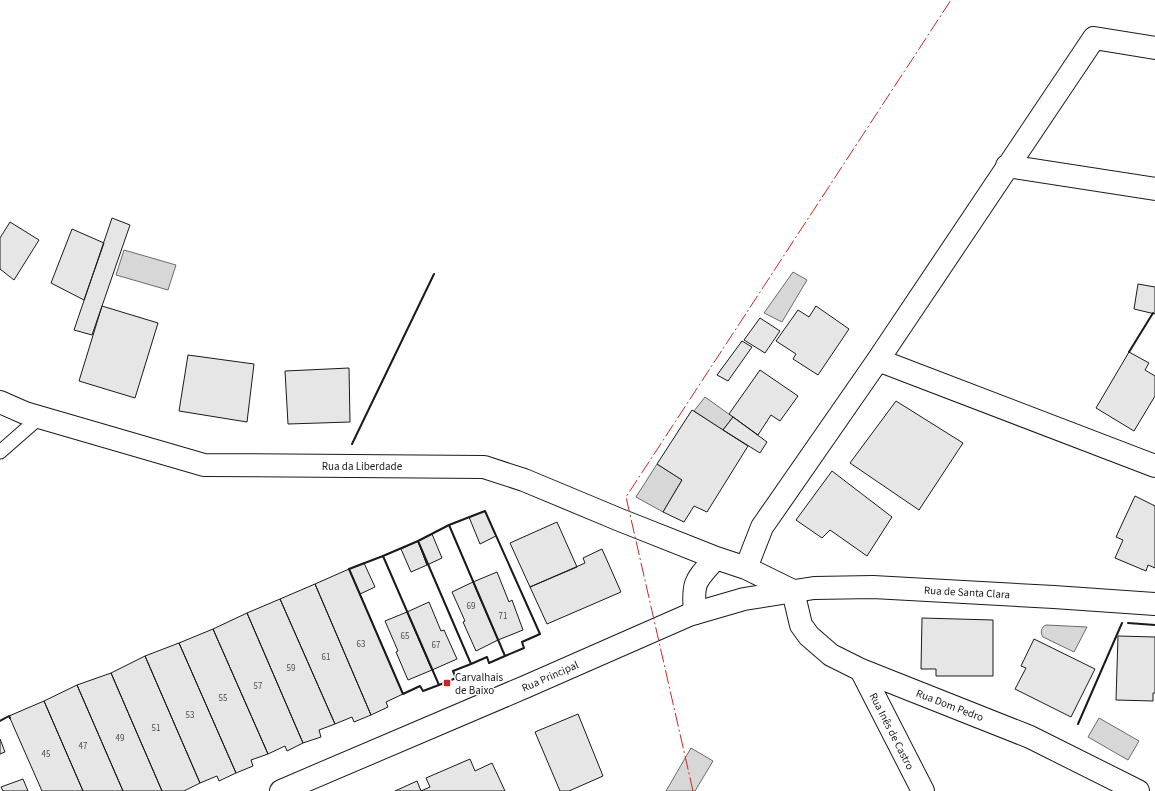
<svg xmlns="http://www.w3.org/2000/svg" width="1155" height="791" viewBox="0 0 1155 791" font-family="'Source Sans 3',sans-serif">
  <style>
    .water { fill: #d7d7d7; stroke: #6a6a6a }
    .building { fill: #e6e6e6; stroke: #1a1a1a }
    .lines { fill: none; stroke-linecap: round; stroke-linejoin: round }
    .service-casing { stroke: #1a1a1a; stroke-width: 15 }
    .minor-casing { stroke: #1a1a1a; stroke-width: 24 }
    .tertiary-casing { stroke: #1a1a1a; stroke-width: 24 }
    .service { stroke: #fff; stroke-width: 13 }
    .minor { stroke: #fff; stroke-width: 22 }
    .tertiary { stroke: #fff; stroke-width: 22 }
    .wall { stroke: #1a1a1a; stroke-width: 2 }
    .power { stroke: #c62828; stroke-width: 1; stroke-dasharray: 14 3 2 3; stroke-linecap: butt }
    .poi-dot { fill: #c62828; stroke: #fff; stroke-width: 1.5 }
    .labels { text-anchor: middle; stroke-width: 3; stroke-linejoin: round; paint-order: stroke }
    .number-label { font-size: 9px; fill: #4d4d4d }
    .street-label { font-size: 11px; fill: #1a1a1a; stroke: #fff }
    .poi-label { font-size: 11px; fill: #1a1a1a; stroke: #fff; text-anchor: start }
  </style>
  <rect width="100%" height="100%" fill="#fff"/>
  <path class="water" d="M 124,250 L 176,265 L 168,290 L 116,275 Z
    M 793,272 L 807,280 L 782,322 L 764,313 Z
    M 705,397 L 733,417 L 723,430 L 694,411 Z
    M 657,464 L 682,480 L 663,512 L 636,497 Z
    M 1046,625 L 1087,627 L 1074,652 L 1043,637 C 1040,633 1041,627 1046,625 Z
    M 1099,718 L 1139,741 L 1128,760 L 1088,737 Z
    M 691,748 L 713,761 L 695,791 L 666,791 Z"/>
  <path class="building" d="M 112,218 L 130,225 L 92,335 L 74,330 Z
    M 10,222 L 39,240 L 14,280 L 0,269 L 0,238 Z
    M 72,229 L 104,243 L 84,300 L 51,283 Z
    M 1138,284 L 1155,287 L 1155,314 L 1134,309 Z
    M 102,306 L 158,323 L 135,398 L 79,381 Z
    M 816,306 L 849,329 L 818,375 L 793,359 L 796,354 L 776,341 L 798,310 L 809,317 Z
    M 760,318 L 780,331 L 765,353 L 744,340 Z
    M 742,341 L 752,347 L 728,381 L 717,375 Z
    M 1129,352 L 1149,363 L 1145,370 L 1155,376 L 1155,396 L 1134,431 L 1096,408 Z
    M 188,355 L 254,364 L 247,422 L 179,411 Z
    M 349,368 L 350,422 L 288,424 L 285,371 Z
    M 760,370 L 798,396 L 780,421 L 771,415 L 758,435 L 729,414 Z
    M 896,401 L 963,443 L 919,510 L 850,463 Z
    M 692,410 L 748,446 L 707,512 L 694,506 L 684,522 L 663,512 L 682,480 L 657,464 Z
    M 733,417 L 767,442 L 760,453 L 723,430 Z
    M 832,471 L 892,517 L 867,556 L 830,530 L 822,538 L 796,520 Z
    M 1135,496 L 1155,506 L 1155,568 L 1148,565 L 1146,571 L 1115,558 L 1123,540 L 1116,537 Z
    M 485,511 L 496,536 L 480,544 L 469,517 Z
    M 557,522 L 577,567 L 530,587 L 510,543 Z
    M 432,534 L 442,558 L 427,565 L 418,541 Z
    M 418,541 L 427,565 L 411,572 L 401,549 Z
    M 602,549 L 621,592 L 547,624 L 530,587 L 585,563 L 583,558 Z
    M 364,563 L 375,587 L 360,594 L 349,569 Z
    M 349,569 L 403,694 L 386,702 L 388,707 L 371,715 L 315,584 Z
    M 497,572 L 509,602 L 512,600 L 523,630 L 498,640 L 473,582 Z
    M 473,582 L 498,640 L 476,651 L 463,622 L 465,621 L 452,592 Z
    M 315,584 L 371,715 L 354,722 L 352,717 L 335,724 L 280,599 Z
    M 280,599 L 335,724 L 319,730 L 321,737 L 303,743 L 247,613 Z
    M 429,602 L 441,631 L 444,630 L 457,659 L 432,670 L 407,612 Z
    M 407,612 L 432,670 L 408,680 L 396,652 L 398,651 L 385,621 Z
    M 247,613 L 303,743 L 287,751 L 285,746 L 268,754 L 213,629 Z
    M 922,618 L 993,620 L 993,676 L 936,676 L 936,669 L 921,669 Z
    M 213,629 L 268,754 L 251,760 L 253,766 L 236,773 L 179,643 Z
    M 1118,636 L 1155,637 L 1155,693 L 1153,693 L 1153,701 L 1116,700 Z
    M 1034,639 L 1095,669 L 1071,717 L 1015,689 L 1026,668 L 1021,666 Z
    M 179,643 L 236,773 L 219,781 L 217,776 L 200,783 L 145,656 Z
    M 145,656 L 200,783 L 184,791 L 162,791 L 111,673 Z
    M 111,673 L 162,791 L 123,791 L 77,685 Z
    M 77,685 L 123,791 L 83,791 L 44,701 Z
    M 44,701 L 83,791 L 42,791 L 9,716 Z
    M 578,714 L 603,776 L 569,791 L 560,791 L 535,732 Z
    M 0,739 L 5,752 L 0,754 Z
    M 470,759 L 475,771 L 492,763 L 505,791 L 421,791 L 430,787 L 426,778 Z
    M 23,779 L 28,791 L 3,791 L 1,787 Z
    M 417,781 L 421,791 L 395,791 Z"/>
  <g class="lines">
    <defs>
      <path id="service" d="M 0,452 L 40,417"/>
      <path id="minor" d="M 1007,166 L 1155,189
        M 878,360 L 1155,466
        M 0,402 L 25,413 L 204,465 L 484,467 L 524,480 L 620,520 L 716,558
        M 746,568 L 762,527 L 878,360 L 1094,38 L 1155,48
        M 695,613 C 692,581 696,580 716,558 L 746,568 L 793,591 L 801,625 L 809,636 L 831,655 L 861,670 L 1030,737 L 1138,791
        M 861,670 L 923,791"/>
      <path id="tertiary" d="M 281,791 L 525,687 L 689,615 L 744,599 L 814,588 L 873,587 L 1054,597 L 1155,604"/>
    </defs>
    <use href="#service" class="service-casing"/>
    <use href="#minor" class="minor-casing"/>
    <use href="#tertiary" class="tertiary-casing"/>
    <use href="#service" class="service"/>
    <use href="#minor" class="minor"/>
    <use href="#tertiary" class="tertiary"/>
    <path class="wall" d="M 1129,352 L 1153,313
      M 352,444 L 434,274
      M 485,511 L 540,634 L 522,642 L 524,648 L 505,656 L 449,525 Z
      M 449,525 L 505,656 L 489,663 L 487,657 L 471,664 L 418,541 Z
      M 418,541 L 471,664 L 453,671 L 456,678 L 439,685 L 383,556 Z
      M 383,556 L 439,685 L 423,691 L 420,686 L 403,694 L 349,569 Z
      M 1128,623 L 1155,625
      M 0,721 L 9,716 L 10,718
      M 1078,724 L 1122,623"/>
    <path class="power" d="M 693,791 L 626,497 L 951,0"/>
  </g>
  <rect class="poi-dot" x="443" y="679" width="8" height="8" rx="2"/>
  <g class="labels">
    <g class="number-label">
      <text x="471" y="609">69</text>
      <text x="503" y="619">71</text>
      <text x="405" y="639">65</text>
      <text x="361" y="647">63</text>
      <text x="436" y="648">67</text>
      <text x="326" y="660">61</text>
      <text x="291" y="671">59</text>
      <text x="258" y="689">57</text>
      <text x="223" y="701">55</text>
      <text x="190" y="718">53</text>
      <text x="156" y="731">51</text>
      <text x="120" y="741">49</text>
      <text x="83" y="749">47</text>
      <text x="46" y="757">45</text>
    </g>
    <g class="street-label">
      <text x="362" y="470">Rua da Liberdade</text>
      <text transform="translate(967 592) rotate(3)" y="4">Rua de Santa Clara</text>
      <text transform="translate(550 676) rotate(-24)" y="4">Rua Principal</text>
      <text transform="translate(950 705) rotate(21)" y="4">Rua Dom Pedro</text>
      <text transform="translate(892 731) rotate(63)" y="4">Rua Inês de Castro</text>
    </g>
    <g class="poi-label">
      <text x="455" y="681">Carvalhais<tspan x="455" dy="13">de Baixo</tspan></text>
    </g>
  </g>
</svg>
